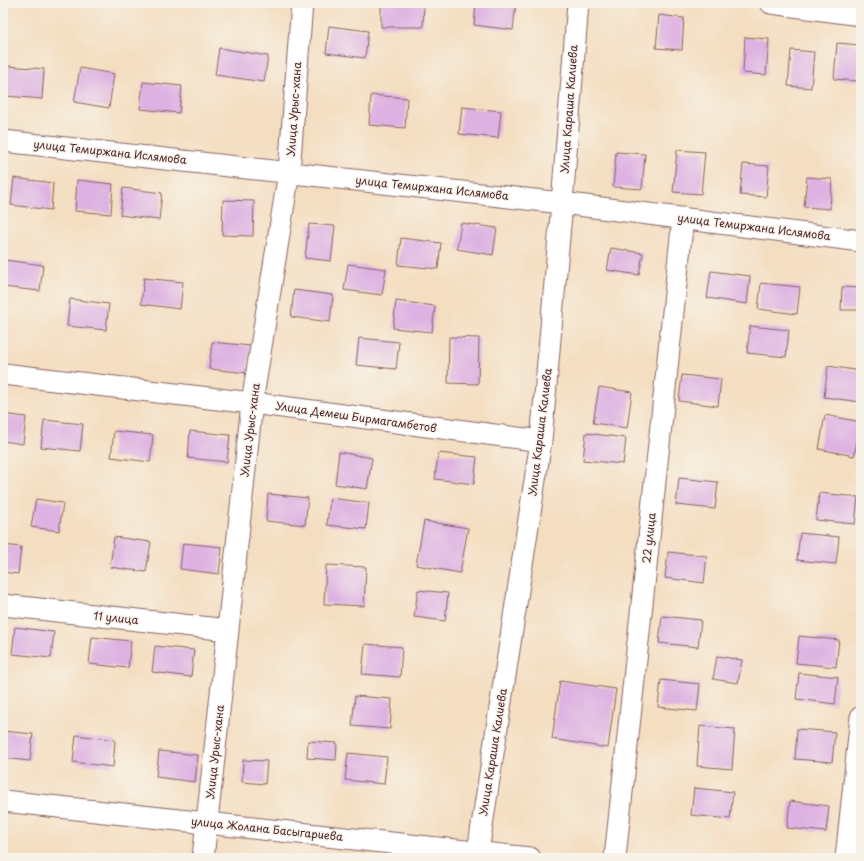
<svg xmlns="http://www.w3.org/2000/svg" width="864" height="861" viewBox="0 0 864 861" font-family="'Playpen Sans',sans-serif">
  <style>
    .building { fill: #ddb1e2 }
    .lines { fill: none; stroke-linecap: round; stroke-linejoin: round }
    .minor-casing { stroke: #866260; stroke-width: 23 }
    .minor { stroke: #fff; stroke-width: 21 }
    .labels { text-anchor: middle; stroke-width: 3; stroke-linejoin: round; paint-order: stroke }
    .street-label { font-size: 11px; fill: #4a1f2b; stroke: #f7f3e8 }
  </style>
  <rect width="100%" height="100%" fill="#f7f3e8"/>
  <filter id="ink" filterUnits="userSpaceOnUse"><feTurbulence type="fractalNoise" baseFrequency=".025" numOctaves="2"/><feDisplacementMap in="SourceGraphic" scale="8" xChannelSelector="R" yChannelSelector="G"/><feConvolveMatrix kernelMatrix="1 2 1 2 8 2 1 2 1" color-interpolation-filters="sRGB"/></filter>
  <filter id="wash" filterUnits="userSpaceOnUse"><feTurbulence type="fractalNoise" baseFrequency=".012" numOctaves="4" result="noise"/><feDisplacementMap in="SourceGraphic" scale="16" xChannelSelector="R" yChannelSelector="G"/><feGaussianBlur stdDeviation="0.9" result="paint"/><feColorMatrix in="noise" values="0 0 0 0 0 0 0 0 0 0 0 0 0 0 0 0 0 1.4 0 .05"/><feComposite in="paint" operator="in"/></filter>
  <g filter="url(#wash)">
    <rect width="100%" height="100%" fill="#f4dec1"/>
    <g id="blocks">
      <path class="building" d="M 381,3 L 424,3 L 423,27 L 381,27 Z
        M 476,3 L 516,3 L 513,30 L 474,25 Z
        M 659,15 L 684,18 L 682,50 L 656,48 Z
        M 329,26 L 368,31 L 365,58 L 326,53 Z
        M 745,37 L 769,39 L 766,75 L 743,73 Z
        M 837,43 L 860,45 L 857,81 L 834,79 Z
        M 219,48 L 268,56 L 264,82 L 215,75 Z
        M 791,50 L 814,52 L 811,88 L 788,86 Z
        M 8,66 L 44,69 L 42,99 L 6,96 Z
        M 80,68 L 114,74 L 109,108 L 74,102 Z
        M 143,82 L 182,86 L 179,113 L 140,109 Z
        M 371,95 L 407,98 L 405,128 L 369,125 Z
        M 462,107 L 501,111 L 498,138 L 459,134 Z
        M 677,150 L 705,152 L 701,194 L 673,192 Z
        M 616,152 L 645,154 L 642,189 L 613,187 Z
        M 743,164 L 769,166 L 766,197 L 740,195 Z
        M 807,177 L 832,179 L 830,209 L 804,207 Z
        M 14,178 L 53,183 L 51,210 L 11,205 Z
        M 77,180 L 113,184 L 111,214 L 75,211 Z
        M 123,188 L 162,193 L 159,220 L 120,215 Z
        M 223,200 L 254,201 L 253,236 L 222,235 Z
        M 461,223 L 497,228 L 493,255 L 457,249 Z
        M 309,224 L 335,226 L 331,261 L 305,258 Z
        M 401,238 L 441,243 L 438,269 L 398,265 Z
        M 611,248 L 643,253 L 639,275 L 607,270 Z
        M 4,260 L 43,265 L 40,291 L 3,287 Z
        M 348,264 L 386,269 L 382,295 L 344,290 Z
        M 711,271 L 750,276 L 747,304 L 707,298 Z
        M 144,278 L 183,282 L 180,309 L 141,304 Z
        M 761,283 L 800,287 L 797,314 L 758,309 Z
        M 842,287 L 861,288 L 861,310 L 841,310 Z
        M 294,290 L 333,295 L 330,322 L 291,317 Z
        M 70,299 L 109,304 L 106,330 L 67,326 Z
        M 396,301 L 435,306 L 432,332 L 393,328 Z
        M 750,326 L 789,330 L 786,357 L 747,353 Z
        M 449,337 L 479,338 L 478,384 L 448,383 Z
        M 359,338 L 399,342 L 396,369 L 356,365 Z
        M 212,342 L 251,346 L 248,373 L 209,369 Z
        M 828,366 L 861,371 L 860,402 L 824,397 Z
        M 682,375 L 721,379 L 718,406 L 679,401 Z
        M 599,387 L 632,392 L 627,428 L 593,423 Z
        M 3,414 L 26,417 L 23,444 L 3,441 Z
        M 825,415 L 861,422 L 854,456 L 819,449 Z
        M 44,420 L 83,424 L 80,451 L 41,447 Z
        M 114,431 L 153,435 L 150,462 L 111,457 Z
        M 190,431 L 230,435 L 227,462 L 188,458 Z
        M 586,433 L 626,438 L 623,464 L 583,460 Z
        M 339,452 L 372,458 L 367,489 L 335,484 Z
        M 438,453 L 477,457 L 474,484 L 435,479 Z
        M 679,478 L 718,482 L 715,509 L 676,505 Z
        M 819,493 L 858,497 L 855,524 L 816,520 Z
        M 268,494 L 308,498 L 305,525 L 266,521 Z
        M 330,498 L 369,503 L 366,529 L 327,525 Z
        M 36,499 L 63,503 L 59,531 L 31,527 Z
        M 424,521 L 468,528 L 460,573 L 416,565 Z
        M 800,533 L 839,537 L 836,564 L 797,560 Z
        M 114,537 L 151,542 L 146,572 L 110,567 Z
        M 183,543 L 222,547 L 219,574 L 180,569 Z
        M 3,545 L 21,547 L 18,574 L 3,572 Z
        M 668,552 L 707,556 L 704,583 L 665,578 Z
        M 326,565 L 366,567 L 364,606 L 324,604 Z
        M 418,590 L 448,593 L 445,621 L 414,617 Z
        M 662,616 L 701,620 L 698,647 L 659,643 Z
        M 15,627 L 54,632 L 51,658 L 12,654 Z
        M 799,636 L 839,640 L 836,667 L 796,663 Z
        M 92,637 L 131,641 L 128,668 L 89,664 Z
        M 365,644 L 402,647 L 400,677 L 362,674 Z
        M 155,646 L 194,650 L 191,677 L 152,672 Z
        M 717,656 L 742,660 L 738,683 L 713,679 Z
        M 799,673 L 838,677 L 835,704 L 796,699 Z
        M 661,680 L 700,684 L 697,711 L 658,707 Z
        M 560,681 L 616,689 L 608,748 L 552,739 Z
        M 355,696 L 392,699 L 390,729 L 352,726 Z
        M 700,726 L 735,729 L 732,769 L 697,766 Z
        M 797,729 L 835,732 L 832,762 L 795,759 Z
        M 3,731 L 33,734 L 30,761 L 3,758 Z
        M 76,735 L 115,740 L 113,767 L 73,762 Z
        M 308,741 L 337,743 L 336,760 L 307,758 Z
        M 159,751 L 198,755 L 195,782 L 156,777 Z
        M 348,753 L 387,757 L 384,784 L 345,780 Z
        M 243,760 L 267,761 L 265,784 L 242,782 Z
        M 694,788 L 733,792 L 730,819 L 691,815 Z
        M 790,801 L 829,806 L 826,832 L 787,828 Z"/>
    </g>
  </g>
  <g filter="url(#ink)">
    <use href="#blocks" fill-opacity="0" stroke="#866260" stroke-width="1"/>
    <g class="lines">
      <defs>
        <path id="minor" d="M 771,3 L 861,15
          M 3,141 L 562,203 L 861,241
          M 3,374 L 252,403 L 541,441
          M 3,605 L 228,630
          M 3,801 L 530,858
          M 203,858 L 228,630 L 252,403 L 289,172 L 302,3
          M 477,858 L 541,441 L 562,203 L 578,3
          M 615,858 L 683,218
          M 846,858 L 861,717"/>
      </defs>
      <use href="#minor" class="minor-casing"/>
      <use href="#minor" class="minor"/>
    </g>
  </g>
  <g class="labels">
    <g class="street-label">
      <text transform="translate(294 109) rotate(-86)" y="4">Улица Урыс-хана</text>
      <text transform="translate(569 109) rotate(-86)" y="4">Улица Караша Калиева</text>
      <text transform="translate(110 152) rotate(6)" y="4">улица Темиржана Ислямова</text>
      <text transform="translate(432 188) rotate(6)" y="4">улица Темиржана Ислямова</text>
      <text transform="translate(754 227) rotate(7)" y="4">улица Темиржана Ислямова</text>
      <text transform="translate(356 417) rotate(8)" y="4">Улица Демеш Бирмагамбетов</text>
      <text transform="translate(250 430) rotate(-83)" y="4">Улица Урыс-хана</text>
      <text transform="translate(540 432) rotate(-83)" y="4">Улица Караша Калиева</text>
      <text transform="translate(649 538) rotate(-84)" y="4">22 улица</text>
      <text transform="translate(116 618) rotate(6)" y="4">11 улица</text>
      <text transform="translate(215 752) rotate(-84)" y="4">Улица Урыс-хана</text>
      <text transform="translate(493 752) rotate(-81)" y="4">Улица Караша Калиева</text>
      <text transform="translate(267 829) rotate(6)" y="4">улица Жолана Басыгариева</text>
    </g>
  </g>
  <rect width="864" height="861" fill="none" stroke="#f7f3e8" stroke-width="16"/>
</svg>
